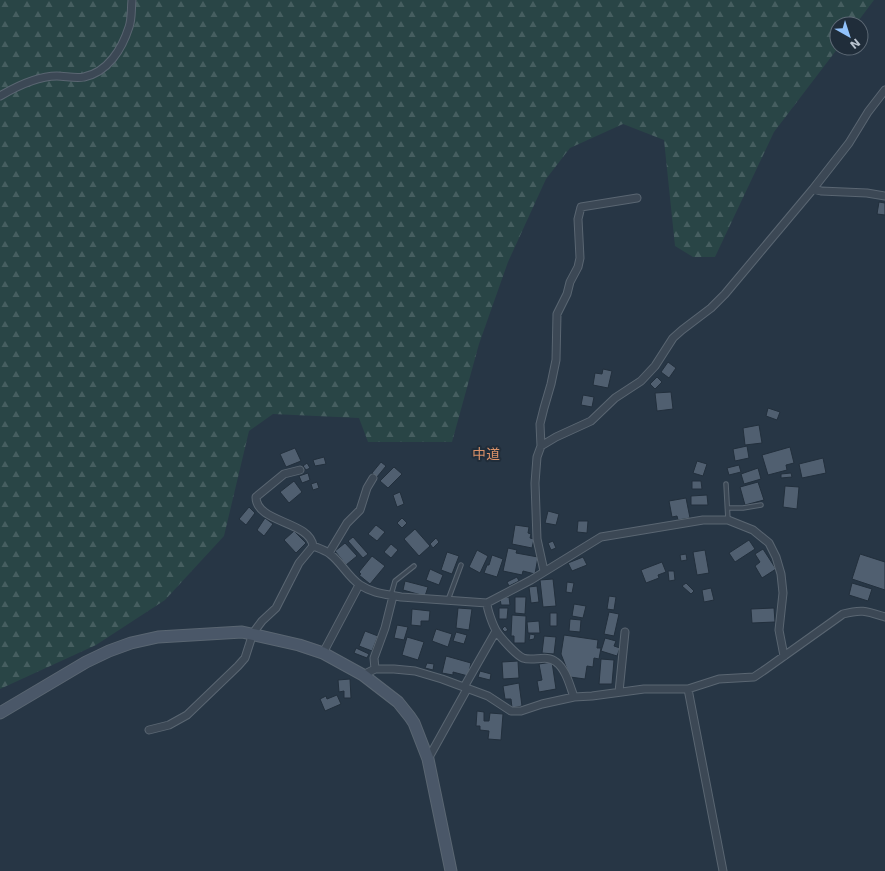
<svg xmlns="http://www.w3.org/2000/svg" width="885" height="871" viewBox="0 0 885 871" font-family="'DejaVu Sans','Noto Sans JP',sans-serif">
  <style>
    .forest { fill: url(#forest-firs) }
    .building { fill: #505f70; stroke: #222f3c }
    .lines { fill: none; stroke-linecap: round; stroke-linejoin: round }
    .service-casing { stroke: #5a6672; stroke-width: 5.5 }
    .minor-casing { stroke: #5a6672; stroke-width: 9 }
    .secondary-casing { stroke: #5a6672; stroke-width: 13 }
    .service { stroke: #3c4855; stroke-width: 3.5 }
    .minor { stroke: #3c4855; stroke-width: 7 }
    .secondary { stroke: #4a5768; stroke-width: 11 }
    .labels { text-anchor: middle; stroke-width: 4; stroke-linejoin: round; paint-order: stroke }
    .neighbourhood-label { font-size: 14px; fill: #da9168; stroke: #202d3a }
  </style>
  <defs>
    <pattern id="forest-firs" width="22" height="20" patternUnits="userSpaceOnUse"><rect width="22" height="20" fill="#294546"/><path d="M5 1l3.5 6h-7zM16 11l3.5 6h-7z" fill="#465e60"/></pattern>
  </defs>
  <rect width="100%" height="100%" fill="#273645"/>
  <path class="forest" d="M 0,0 L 874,0 L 856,24 L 837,24 L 838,48 L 774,132 L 715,257 L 693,257 L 675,246 L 664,140 L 623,124 L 570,148 L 546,179 L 508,262 L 479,344 L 452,442 L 368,442 L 359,418 L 273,414 L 249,431 L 224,536 L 165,600 L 96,645 L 0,689 Z"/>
  <path class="building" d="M 879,202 L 885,203 L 885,215 L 877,214 Z
    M 668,362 L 676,368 L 669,378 L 661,372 Z
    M 603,369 L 612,371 L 608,388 L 593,385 L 595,373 L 602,374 Z
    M 657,377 L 662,382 L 655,389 L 650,384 Z
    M 671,392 L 673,409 L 657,411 L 655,393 Z
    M 583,395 L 594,397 L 592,407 L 581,405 Z
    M 768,408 L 780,412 L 777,420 L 766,416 Z
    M 759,425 L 762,443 L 745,445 L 743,428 Z
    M 747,446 L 749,458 L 735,461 L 733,449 Z
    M 790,447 L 794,463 L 786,465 L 787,470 L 768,475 L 762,455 Z
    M 295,448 L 301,461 L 286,467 L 280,454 Z
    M 324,457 L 326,464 L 315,466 L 313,460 Z
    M 823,458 L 826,473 L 802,478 L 799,464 Z
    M 697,461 L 707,464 L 703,476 L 693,473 Z
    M 381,462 L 386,466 L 377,477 L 372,473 Z
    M 307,463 L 310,468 L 306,470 L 303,466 Z
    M 739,465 L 741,472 L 729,475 L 727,468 Z
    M 394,467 L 402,474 L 388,488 L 380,481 Z
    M 758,468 L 761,479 L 744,484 L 741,474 Z
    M 308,473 L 310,480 L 302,483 L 299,476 Z
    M 791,473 L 792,477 L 781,478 L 781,474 Z
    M 294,481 L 302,492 L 289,503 L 280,492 Z
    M 692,481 L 701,481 L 702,489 L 692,489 Z
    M 317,482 L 319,488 L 313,490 L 311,484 Z
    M 758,482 L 764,500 L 745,505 L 740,487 Z
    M 785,486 L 799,487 L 797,509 L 783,507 Z
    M 400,492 L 404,504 L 397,507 L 393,495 Z
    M 707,495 L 708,505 L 691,505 L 691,496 Z
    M 686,498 L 690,518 L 678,520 L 677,516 L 672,517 L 669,501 Z
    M 249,507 L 255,513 L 246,525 L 239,519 Z
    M 548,511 L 559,514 L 556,525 L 545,523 Z
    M 265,518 L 273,524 L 264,536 L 257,530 Z
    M 402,518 L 407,523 L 402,528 L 397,523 Z
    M 578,521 L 588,521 L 587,533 L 577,532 Z
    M 376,525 L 385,532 L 377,541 L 368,534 Z
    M 515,525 L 529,527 L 528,533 L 531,534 L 530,538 L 534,539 L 532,548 L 512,544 Z
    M 415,529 L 430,546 L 419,556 L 404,539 Z
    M 294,531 L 306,543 L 296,553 L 284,540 Z
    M 353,537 L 368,554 L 363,558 L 348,541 Z
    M 436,538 L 439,542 L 433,548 L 430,544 Z
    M 749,540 L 755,549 L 735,562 L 729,553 Z
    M 553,541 L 556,548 L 551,550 L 548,543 Z
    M 345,543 L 357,556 L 346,565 L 335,551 Z
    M 391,544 L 398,550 L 391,558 L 384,552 Z
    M 508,548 L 517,550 L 516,553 L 538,557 L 535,574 L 523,571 L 522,575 L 503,571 Z
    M 763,549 L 776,569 L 762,578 L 755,566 L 760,562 L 755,554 Z
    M 477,550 L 488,556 L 480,573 L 469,567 Z
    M 705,550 L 709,573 L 697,575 L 693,552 Z
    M 447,552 L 459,556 L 452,574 L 441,570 Z
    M 686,554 L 687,560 L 681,561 L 680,555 Z
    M 860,554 L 885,562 L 885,590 L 852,579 Z
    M 492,555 L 503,559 L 497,577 L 484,573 L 487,565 L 489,565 Z
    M 372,556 L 385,566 L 370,584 L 359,575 L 361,574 L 359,572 Z
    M 583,557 L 587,565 L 572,571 L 568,563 Z
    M 662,562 L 666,572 L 658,575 L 659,578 L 646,583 L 641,570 Z
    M 430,569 L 443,575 L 439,585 L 426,580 Z
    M 668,571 L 674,571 L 675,580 L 669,581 Z
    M 517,577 L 519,581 L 509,586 L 507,582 Z
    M 553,579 L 556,606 L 543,607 L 540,580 Z
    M 405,581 L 428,587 L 425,596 L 403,590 Z
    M 567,582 L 574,583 L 572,593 L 566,592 Z
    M 686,583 L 694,591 L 691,594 L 682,586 Z
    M 852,583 L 872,589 L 868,601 L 849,595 Z
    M 537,586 L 539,602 L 531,603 L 529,587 Z
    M 711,588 L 714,600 L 704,602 L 702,590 Z
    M 609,596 L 616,597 L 614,610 L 607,609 Z
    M 509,597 L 510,605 L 501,605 L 500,598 Z
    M 515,597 L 526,597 L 525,614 L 515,613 Z
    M 574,604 L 586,606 L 583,618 L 572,616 Z
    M 458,608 L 472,609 L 469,630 L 456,628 Z
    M 499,608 L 508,608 L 507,619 L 499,619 Z
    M 774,608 L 775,622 L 752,623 L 751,609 Z
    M 412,609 L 430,611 L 429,621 L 421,621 L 421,626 L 411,625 Z
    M 609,612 L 619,614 L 614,636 L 604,634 Z
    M 550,613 L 557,613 L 557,626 L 550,626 Z
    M 512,615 L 526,616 L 525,643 L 514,643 L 514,636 L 511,636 Z
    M 570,619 L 581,620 L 580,632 L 569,631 Z
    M 539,621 L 540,633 L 528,633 L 527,622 Z
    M 397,625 L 408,627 L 404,640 L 394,638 Z
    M 505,626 L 508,630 L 505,632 L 502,629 Z
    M 436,629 L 452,634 L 448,647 L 432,641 Z
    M 365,631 L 378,636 L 372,651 L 359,646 Z
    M 456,632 L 467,635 L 464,644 L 453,641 Z
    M 530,634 L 535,635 L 534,639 L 529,640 Z
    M 564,635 L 598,640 L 597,648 L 601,648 L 599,659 L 594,658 L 593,667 L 587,666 L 585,679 L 570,677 L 561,654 Z
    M 544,636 L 556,637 L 554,654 L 542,653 Z
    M 407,637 L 424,642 L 418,660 L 402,655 Z
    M 605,638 L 616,641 L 614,646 L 620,648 L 617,656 L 601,651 Z
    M 356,648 L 369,654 L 367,658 L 354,653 Z
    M 446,656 L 471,663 L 468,676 L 453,672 L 453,675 L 442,673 Z
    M 601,659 L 614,660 L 612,684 L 599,684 Z
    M 518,661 L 519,678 L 503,679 L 502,662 Z
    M 552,662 L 556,689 L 539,692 L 537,681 L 542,680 L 539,664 Z
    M 427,663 L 434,664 L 433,670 L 425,668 Z
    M 480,671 L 491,674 L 490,680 L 478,677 Z
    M 350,679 L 351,698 L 344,698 L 344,691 L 339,692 L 338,680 Z
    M 519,683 L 522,706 L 512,708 L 511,699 L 505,699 L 503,686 Z
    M 337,695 L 341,704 L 325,711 L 320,699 L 326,696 L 327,699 Z
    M 477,711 L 484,712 L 484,721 L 489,721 L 490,713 L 503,714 L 501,740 L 488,739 L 489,731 L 480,730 L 480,726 L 476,726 Z"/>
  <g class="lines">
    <defs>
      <path id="service" d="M 726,484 L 728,520
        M 728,508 L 743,508 L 761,505
        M 391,595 L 395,581 L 414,566
        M 448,600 L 461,565"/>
      <path id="minor" d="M 0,96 C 17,86 37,76 57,76 C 65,76 76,79 84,77 C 108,72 122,49 129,27 C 132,19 131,9 132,0
        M 813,189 L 821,191 L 867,193 L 885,196
        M 541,446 L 556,437 L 591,421 L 615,398 L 641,381 L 655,366 L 673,338 L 682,330 L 711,308 L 725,294 L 813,189 L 849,143 L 868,112 L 885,90
        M 300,470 L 284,474 L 256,497 C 256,523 310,521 313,546
        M 329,553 L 347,523 L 360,510 L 367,488 L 373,478
        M 544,571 L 537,539 L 535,483 L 537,457 L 541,446 L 540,424 L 544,408 L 551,384 L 556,360 L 557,314 L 567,294 L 570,282 L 578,267 L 580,258 L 578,219 L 581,207 L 637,198
        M 487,603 C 487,609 493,626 497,632 C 501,638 516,655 523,658 C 533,662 547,654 556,662 C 566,669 570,686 574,697
        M 323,653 L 359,585
        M 375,669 L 374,658 L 385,628 L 393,596
        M 363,675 L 375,669 L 394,669 L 415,671 L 442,679 L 488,696 L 511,711 L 521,711 L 542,704 L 574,697 L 592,696 L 644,689 L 688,689 L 719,679 L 754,677 L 763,671 L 843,614 C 862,609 866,611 885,617
        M 464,687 L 496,631
        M 688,689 L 723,871
        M 619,692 L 625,632
        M 149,730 L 169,725 L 187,715 L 238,666 L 245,658 L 253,633 L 262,621 L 276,608 L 299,563 L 313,546 C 318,548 325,550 330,554 C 341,562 348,577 360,585 C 374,594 386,594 401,597 L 487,603 L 531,580 L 601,537 L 703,520 L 728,520 L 753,530 L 769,543 L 776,557 L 781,574 L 783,593 L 779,630 L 784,656
        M 428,759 L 467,689"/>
      <path id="secondary" d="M 0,713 L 86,662 L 109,651 L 131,643 L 158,637 L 242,632 L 299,645 L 323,653 L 363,675 L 398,702 L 410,717 L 414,723 L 428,759 L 451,871"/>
    </defs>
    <use href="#service" class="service-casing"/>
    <use href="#minor" class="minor-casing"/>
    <use href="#secondary" class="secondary-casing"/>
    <use href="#service" class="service"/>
    <use href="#minor" class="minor"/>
    <use href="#secondary" class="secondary"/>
  </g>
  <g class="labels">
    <g class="neighbourhood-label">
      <text x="486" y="459">中道</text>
    </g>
  </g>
  <g transform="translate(849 36) rotate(141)"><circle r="19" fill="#202d3a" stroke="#5d6975"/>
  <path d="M0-3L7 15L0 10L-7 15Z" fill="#91c2fb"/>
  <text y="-6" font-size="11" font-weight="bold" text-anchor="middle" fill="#b9c3ce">N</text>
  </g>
</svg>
